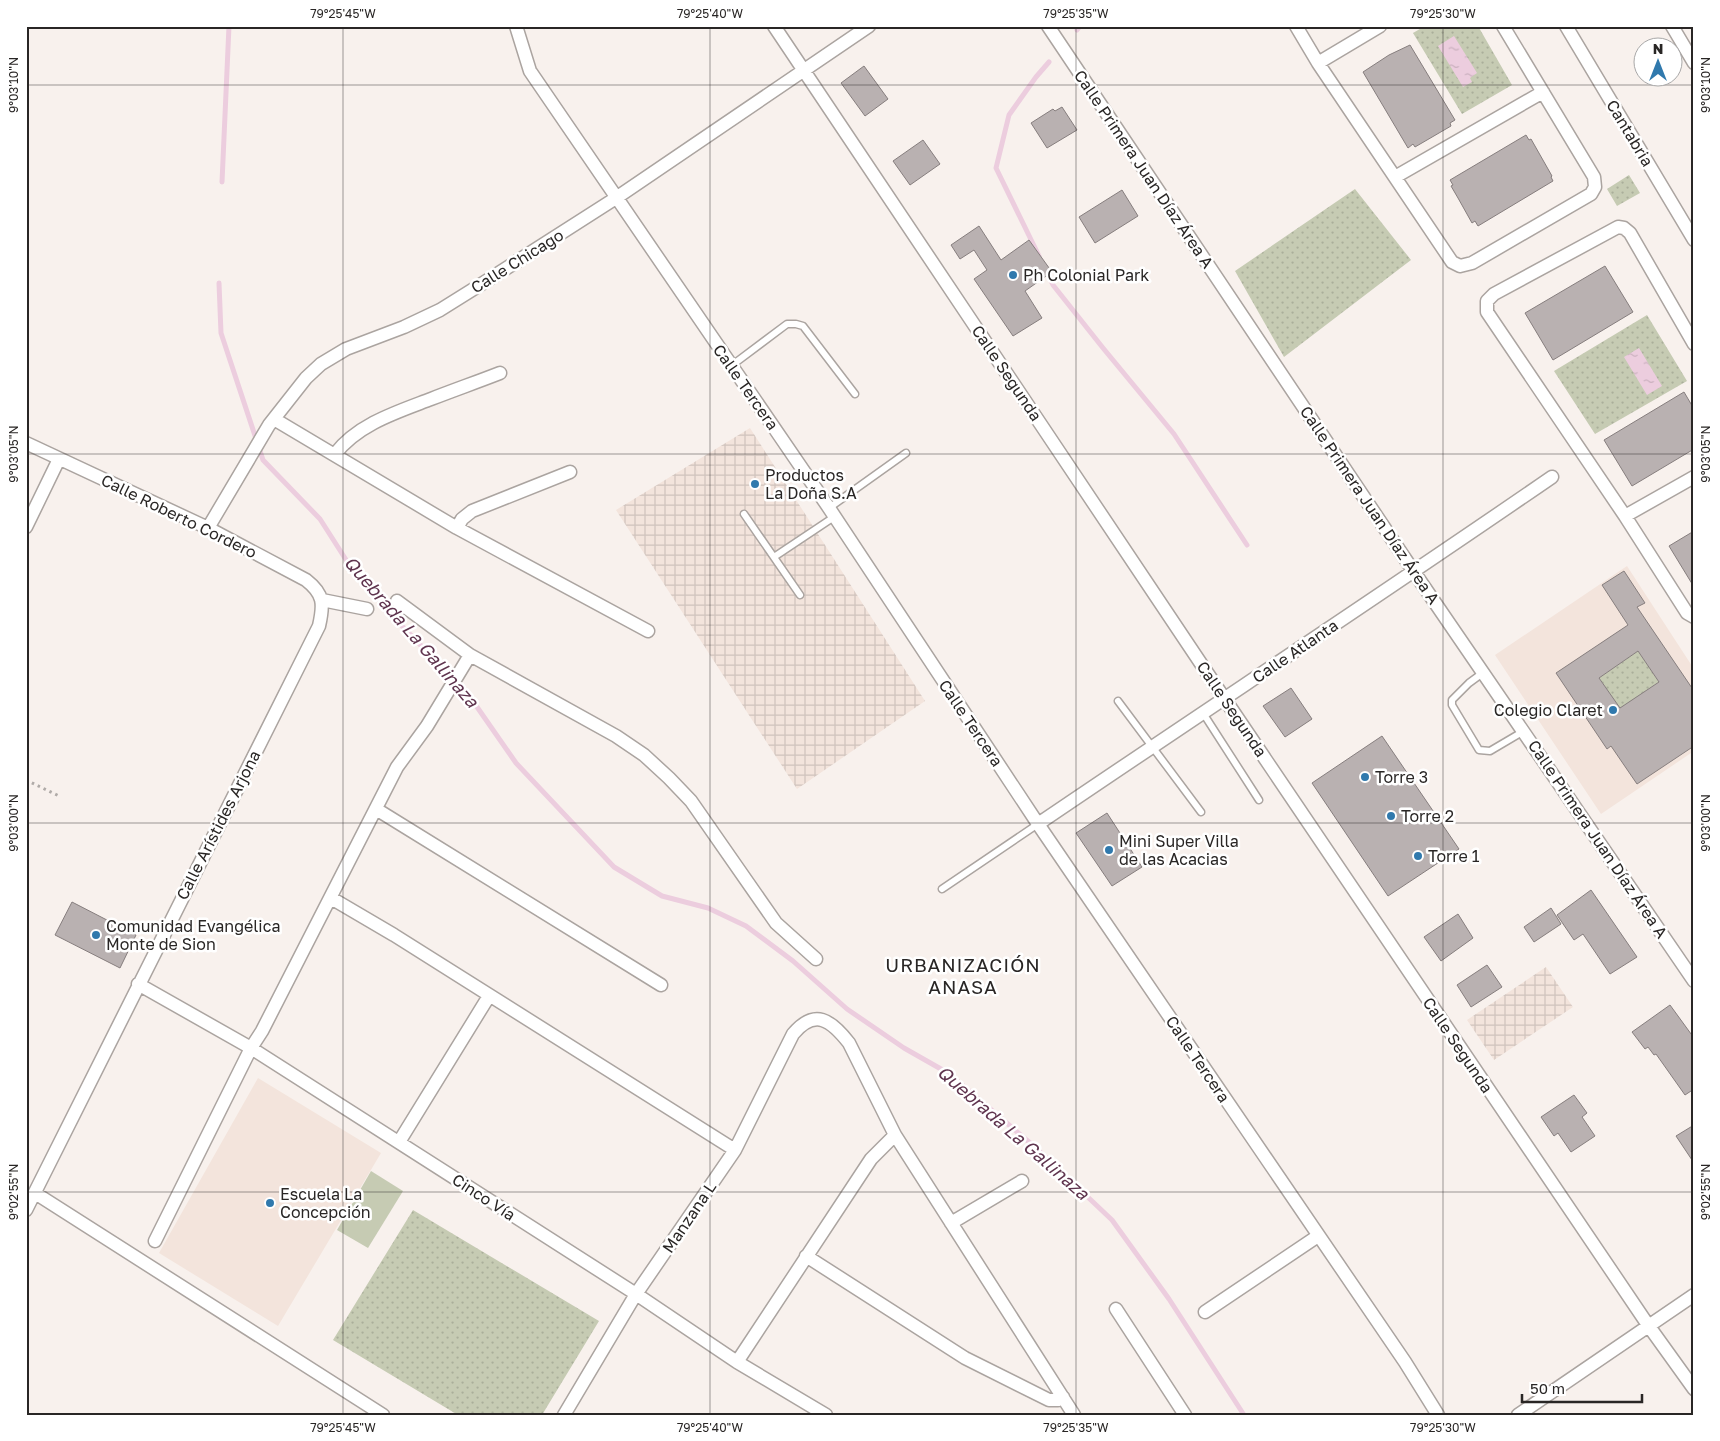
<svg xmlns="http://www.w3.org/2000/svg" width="1720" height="1441" viewBox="0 0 1720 1441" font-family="'Golos Text',sans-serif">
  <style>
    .built { fill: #f3e4dc }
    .industrial { fill: url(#industrial-grid) }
    .grass { fill: url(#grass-dots) }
    .garden { fill: #c6cbb3 }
    .water { fill: url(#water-ripples) }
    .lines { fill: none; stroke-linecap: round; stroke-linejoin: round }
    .stream { stroke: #eccdde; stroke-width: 5 }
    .building { fill: #b9b1b1; stroke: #867e7e; fill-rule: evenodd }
    .lane-casing { stroke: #aba4a0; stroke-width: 9 }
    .street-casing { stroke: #aba4a0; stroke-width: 15 }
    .path { stroke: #b0aba8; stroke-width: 3; stroke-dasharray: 2.5 4; stroke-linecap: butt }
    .lane { stroke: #fff; stroke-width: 6 }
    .street { stroke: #fff; stroke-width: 12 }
    .ticks { fill: none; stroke: #292625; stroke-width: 1; stroke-opacity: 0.45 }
    .poi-dot { fill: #3079ad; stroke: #fff; stroke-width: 2 }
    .labels { text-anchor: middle; stroke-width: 5; stroke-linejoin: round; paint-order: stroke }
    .street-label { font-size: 16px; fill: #292625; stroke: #fff }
    .poi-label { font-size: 16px; fill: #292625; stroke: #fff; text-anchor: start }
    .water-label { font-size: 18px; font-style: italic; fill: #5f344e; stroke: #fff }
    .quarter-label { font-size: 19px; letter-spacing: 1px; fill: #292625; stroke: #fff }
    .neatline { fill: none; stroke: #292625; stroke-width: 2 }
    .ticks-label { font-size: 12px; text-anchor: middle; fill: #292625 }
  </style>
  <defs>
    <pattern id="industrial-grid" width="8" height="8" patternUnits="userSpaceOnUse" patternTransform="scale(1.25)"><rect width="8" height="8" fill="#f3e4dc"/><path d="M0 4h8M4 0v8" fill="none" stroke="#d0c3bd"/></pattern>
    <pattern id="grass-dots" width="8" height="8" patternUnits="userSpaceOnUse" patternTransform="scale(1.25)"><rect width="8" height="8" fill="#c6cbb3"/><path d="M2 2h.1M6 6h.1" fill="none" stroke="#aaae9a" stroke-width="1.8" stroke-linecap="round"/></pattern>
    <pattern id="water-ripples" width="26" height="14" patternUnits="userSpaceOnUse" patternTransform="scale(1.25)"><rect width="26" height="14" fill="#eccdde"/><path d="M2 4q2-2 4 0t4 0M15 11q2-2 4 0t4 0" fill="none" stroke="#cab0be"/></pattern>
  </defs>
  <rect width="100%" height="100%" fill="#f8f1ed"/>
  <path class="built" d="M 1627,566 L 1694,669 L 1694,751 L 1601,814 L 1495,655 Z
    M 258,1078 L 381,1153 L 278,1326 L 159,1253 Z"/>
  <path class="industrial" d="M 750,428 L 925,701 L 797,789 L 616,510 Z
    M 1546,967 L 1573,1007 L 1494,1060 L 1467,1020 Z"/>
  <path class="grass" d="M 1425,26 L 1478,26 L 1512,85 L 1462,114 L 1413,33 Z
    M 1629,175 L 1640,193 L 1617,206 L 1607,189 Z
    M 1355,189 L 1411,260 L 1284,357 L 1235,271 Z
    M 1647,315 L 1687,381 L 1595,434 L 1554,371 Z
    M 1638,651 L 1659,682 L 1620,709 L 1599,678 Z
    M 413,1210 L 599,1321 L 542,1415 L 458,1415 L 333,1340 Z"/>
  <path class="garden" d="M 371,1171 L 403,1191 L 368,1248 L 337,1230 Z"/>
  <path class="water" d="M 1454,36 L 1477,73 L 1470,78 L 1472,82 L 1463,87 L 1438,46 Z
    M 1639,348 L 1662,386 L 1647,395 L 1624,357 Z"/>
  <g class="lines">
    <path class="stream" d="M 1077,30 L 1080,26
      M 222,182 L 229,26
      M 1039,256 L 996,168 L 1009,115 L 1036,77 L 1049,62
      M 1045,268 L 1053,285 L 1103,348 L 1174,434 L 1247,545
      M 219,283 L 221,333 L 263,460 L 320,519 L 350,566 L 403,627 L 468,694 L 516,763 L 614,867 L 662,896 L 708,908 L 746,926 L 793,961 L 847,1009 L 904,1048 L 948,1073 L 1036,1148 L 1112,1220 L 1169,1299 L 1244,1415"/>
  </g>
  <path class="building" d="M 1410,45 L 1455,120 L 1450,123 L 1451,126 L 1415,147 L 1413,144 L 1408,148 L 1363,72 L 1389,55 Z
    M 864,66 L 888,99 L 865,116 L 841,83 Z
    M 1062,107 L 1077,130 L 1047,148 L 1031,123 L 1053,109 L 1055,111 Z
    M 1526,135 L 1529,140 L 1531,139 L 1552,176 L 1551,177 L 1553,181 L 1478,226 L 1475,221 L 1472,223 L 1458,198 L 1451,186 L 1453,185 L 1450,180 Z
    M 923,140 L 940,164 L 910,185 L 893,161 Z
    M 1122,190 L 1138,216 L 1095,243 L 1079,217 Z
    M 979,226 L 1001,260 L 1029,240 L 1052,272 L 1025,291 L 1042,318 L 1013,336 L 974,279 L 987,270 L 974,250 L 960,259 L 951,245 Z
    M 1605,266 L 1633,312 L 1553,360 L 1525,313 Z
    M 1684,392 L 1694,409 L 1694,449 L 1632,486 L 1604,440 Z
    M 1694,531 L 1694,587 L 1669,546 Z
    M 1624,571 L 1645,603 L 1637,607 L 1694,691 L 1694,746 L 1637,784 L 1611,746 L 1607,749 L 1556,673 L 1628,625 L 1602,585 ZM 1638,651 L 1659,682 L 1620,708 L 1599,678 Z
    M 1291,688 L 1312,719 L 1285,737 L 1263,706 Z
    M 1382,736 L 1459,849 L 1388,896 L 1312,783 Z
    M 1107,813 L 1142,867 L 1112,886 L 1076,833 Z
    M 1591,890 L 1637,957 L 1610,974 L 1583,934 L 1574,940 L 1557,915 Z
    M 72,902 L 136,935 L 120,968 L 55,935 Z
    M 1551,908 L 1561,924 L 1534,942 L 1524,927 Z
    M 1458,914 L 1473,938 L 1441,961 L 1424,937 Z
    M 1487,965 L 1502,987 L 1471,1007 L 1457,985 Z
    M 1670,1005 L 1694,1038 L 1694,1089 L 1685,1095 L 1656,1054 L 1654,1055 L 1648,1047 L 1645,1049 L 1632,1032 Z
    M 1574,1095 L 1587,1113 L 1582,1117 L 1595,1136 L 1571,1152 L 1558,1133 L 1554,1136 L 1541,1117 Z
    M 1694,1125 L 1694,1163 L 1676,1136 Z"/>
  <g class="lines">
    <defs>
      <path id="lane" d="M 731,366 L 787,324 L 796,324 L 803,326 L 855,394
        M 829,508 L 906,453
        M 744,514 L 800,595
        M 774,557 L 834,517
        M 1484,672 L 1469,683 L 1452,700 L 1452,705 L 1479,750 L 1490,751 L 1524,731
        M 1118,701 L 1201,812
        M 1203,713 L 1259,800
        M 942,889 L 1038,824"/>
      <path id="street" d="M 516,26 L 530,71 L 829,508 L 1038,824 L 1405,1362 L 1438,1415
        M 774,26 L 1224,698 L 1648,1325 L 1694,1389
        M 1048,26 L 1414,572 L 1694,981
        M 1296,26 L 1318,63 L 1452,262 L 1460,266 L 1472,263 L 1591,194 L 1595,187 L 1594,177 L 1503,26
        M 1566,26 L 1694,240
        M 1672,26 L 1694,63
        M 1318,63 L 1380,26
        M 1395,177 L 1543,92
        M 1694,344 L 1630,233 L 1624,228 L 1618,227 L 1494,294 L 1487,301 L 1487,312 L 1625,516 L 1687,613 L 1694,617
        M 274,419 L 457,528 L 648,631
        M 26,443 L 208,528 L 306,580 C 324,594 324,604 319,626 L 26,1210
        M 335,454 C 358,424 397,412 431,399 C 454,390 477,382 500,373
        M 1625,516 L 1694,477
        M 26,527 L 59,459
        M 208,528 L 269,425 L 306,378 L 321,364 L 346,349 L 404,327 L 440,310 L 480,285 L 616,198 L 869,26
        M 457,528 L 462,519 L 472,511 L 570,472
        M 322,600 L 367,609
        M 397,601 L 470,655 L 616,736 L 644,755 L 669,778 L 691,801 L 776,923 L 816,959
        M 376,809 L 661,985
        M 1038,824 C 1209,708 1382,594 1552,477
        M 331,898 L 394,935 L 735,1150
        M 138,984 L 251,1048 L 636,1294 L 737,1362 L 826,1415
        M 399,1142 L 489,996
        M 35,1193 L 383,1415
        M 951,1223 L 1022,1181
        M 155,1241 L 251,1048 L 262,1031 L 397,767 L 427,726 L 470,655
        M 806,1256 L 965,1358 L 1049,1400 L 1058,1400 L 1063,1397
        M 1116,1309 L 1185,1415
        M 1205,1312 L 1318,1236
        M 737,1362 L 871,1159 L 895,1135
        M 564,1415 L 636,1294 L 735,1150 L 793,1034 C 815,1008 831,1020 849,1043 L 895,1135 L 1074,1415
        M 1518,1415 L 1694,1295"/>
    </defs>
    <use href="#lane" class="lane-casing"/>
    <use href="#street" class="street-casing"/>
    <path class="path" d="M 26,780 L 59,796"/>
    <use href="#lane" class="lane"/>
    <use href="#street" class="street"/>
  </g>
  <path class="ticks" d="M 343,26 L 343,1415M 710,26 L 710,1415M 1076,26 L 1076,1415M 1443,26 L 1443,1415M 26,85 L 1694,85M 26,454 L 1694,454M 26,823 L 1694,823M 26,1192 L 1694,1192"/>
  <g class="poi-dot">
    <circle cx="1013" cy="275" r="5"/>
    <circle cx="755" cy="484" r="5"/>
    <circle cx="1613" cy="710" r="5"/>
    <circle cx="1365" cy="777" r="5"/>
    <circle cx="1391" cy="816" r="5"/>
    <circle cx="1109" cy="850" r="5"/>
    <circle cx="1418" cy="856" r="5"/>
    <circle cx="96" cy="935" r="5"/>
    <circle cx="270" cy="1203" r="5"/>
  </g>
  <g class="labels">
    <g class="street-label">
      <text transform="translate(1630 133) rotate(59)" y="6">Cantabria</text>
      <text transform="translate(1144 169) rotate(56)" y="6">Calle Primera Juan Díaz Área A</text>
      <text transform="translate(517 261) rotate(-32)" y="6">Calle Chicago</text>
      <text transform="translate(1007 373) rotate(56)" y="6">Calle Segunda</text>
      <text transform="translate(746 387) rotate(55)" y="6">Calle Tercera</text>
      <text transform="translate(1370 505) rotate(56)" y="6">Calle Primera Juan Díaz Área A</text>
      <text transform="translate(179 516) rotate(26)" y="6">Calle Roberto Cordero</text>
      <text transform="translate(1295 651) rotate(-34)" y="6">Calle Atlanta</text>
      <text transform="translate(1232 709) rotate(56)" y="6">Calle Segunda</text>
      <text transform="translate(971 723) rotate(56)" y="6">Calle Tercera</text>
      <text transform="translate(218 825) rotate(-63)" y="6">Calle Arístides Arjona</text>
      <text transform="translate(1598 839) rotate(56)" y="6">Calle Primera Juan Díaz Área A</text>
      <text transform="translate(1458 1045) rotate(56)" y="6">Calle Segunda</text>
      <text transform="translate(1198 1059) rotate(56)" y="6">Calle Tercera</text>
      <text transform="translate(484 1197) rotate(33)" y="6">Cinco Vía</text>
      <text transform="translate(689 1217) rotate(-56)" y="6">Manzana L</text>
    </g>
    <g class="poi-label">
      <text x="1023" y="281">Ph Colonial Park</text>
      <text x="765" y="481">Productos<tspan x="765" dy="18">La Doña S.A</tspan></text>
      <text x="1603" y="716" text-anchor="end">Colegio Claret</text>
      <text x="1375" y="783">Torre 3</text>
      <text x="1401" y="822">Torre 2</text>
      <text x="1119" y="847">Mini Super Villa<tspan x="1119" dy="18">de las Acacias</tspan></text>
      <text x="1428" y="862">Torre 1</text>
      <text x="106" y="932">Comunidad Evangélica<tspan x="106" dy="18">Monte de Sion</tspan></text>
      <text x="280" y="1200">Escuela La<tspan x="280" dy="18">Concepción</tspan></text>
    </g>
    <g class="water-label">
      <text transform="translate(411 632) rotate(49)" y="6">Quebrada La Gallinaza</text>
      <text transform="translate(1013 1133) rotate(41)" y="6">Quebrada La Gallinaza</text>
    </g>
    <g class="quarter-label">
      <text x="963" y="972">URBANIZACIÓN<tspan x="963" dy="22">ANASA</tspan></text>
    </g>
  </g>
  <rect width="1720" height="1441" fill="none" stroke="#ffffff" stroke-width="55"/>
  <g transform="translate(1658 62)"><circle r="24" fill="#ffffff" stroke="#a9a8a8"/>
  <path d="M0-4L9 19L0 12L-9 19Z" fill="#3079ad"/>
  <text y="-8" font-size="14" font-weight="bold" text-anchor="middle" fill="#292625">N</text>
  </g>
  <path d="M1522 1394v8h120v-8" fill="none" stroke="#292625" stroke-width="2.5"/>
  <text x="1530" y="1394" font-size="15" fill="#292625" stroke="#ffffff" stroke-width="4" paint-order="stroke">50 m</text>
  <rect x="28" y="28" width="1664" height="1386" class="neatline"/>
  <g class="ticks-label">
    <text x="343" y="18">79°25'45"W</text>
    <text x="710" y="18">79°25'40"W</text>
    <text x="1076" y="18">79°25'35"W</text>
    <text x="1443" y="18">79°25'30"W</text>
    <text transform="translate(14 85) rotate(-90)" y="4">9°03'10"N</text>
    <text transform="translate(1706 85) rotate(-90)" y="4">9°03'10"N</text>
    <text transform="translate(14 454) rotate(-90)" y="4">9°03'05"N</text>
    <text transform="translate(1706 454) rotate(-90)" y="4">9°03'05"N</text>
    <text transform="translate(14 823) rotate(-90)" y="4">9°03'00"N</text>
    <text transform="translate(1706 823) rotate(-90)" y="4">9°03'00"N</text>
    <text transform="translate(14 1192) rotate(-90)" y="4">9°02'55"N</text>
    <text transform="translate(1706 1192) rotate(-90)" y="4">9°02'55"N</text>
    <text x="343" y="1432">79°25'45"W</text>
    <text x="710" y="1432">79°25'40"W</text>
    <text x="1076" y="1432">79°25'35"W</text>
    <text x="1443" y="1432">79°25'30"W</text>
  </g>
</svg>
